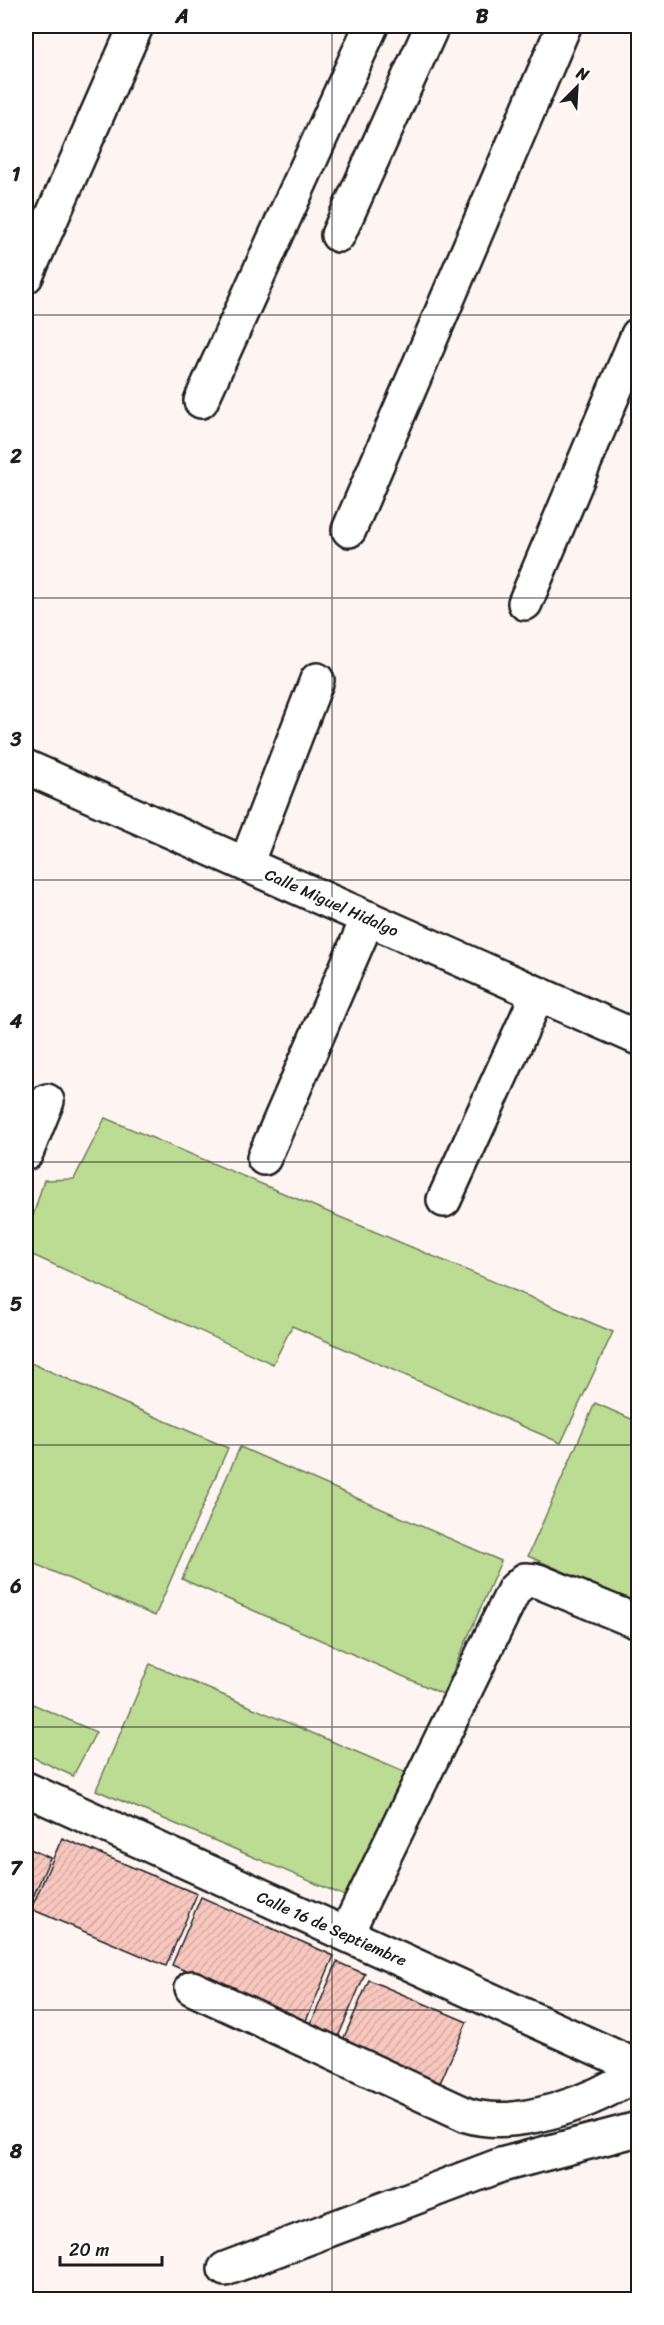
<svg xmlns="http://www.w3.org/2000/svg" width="664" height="2325" viewBox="0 0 664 2325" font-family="Sriracha,sans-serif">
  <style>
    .garden { fill: #bcdc94; stroke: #6c7c58; stroke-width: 1.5 }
    .building { fill: url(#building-hatch); stroke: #1c1c1c; stroke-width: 1.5 }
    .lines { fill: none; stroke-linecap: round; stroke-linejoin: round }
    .street-casing { stroke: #1c1c1c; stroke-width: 38 }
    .street { stroke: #fff; stroke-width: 33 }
    .grid { fill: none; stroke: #1c1c1c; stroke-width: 1.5; stroke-opacity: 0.55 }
    .labels { text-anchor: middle; stroke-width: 6; stroke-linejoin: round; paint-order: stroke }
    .street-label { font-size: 16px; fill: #1c1c1c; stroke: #fff }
    .neatline { fill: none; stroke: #1c1c1c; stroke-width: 2 }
    .grid-label { font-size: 20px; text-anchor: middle; font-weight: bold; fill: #1c1c1c }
  </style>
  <defs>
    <pattern id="building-hatch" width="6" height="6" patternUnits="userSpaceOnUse" patternTransform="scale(1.5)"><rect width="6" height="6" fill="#f8c8bf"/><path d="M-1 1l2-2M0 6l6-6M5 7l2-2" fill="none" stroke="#d4aba4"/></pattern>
  </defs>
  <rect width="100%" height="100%" fill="#fef4f2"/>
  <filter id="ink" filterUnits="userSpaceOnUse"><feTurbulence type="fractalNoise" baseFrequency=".0167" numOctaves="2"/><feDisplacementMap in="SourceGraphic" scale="12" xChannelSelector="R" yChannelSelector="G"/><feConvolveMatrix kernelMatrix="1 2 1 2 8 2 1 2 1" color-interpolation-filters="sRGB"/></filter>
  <g filter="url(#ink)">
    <path class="garden" d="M 105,1118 L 613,1332 L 561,1443 L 292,1326 L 273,1364 L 26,1252 L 26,1239 L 44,1180 L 74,1179 Z
      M 26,1361 L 228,1448 L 155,1616 L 26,1560 Z
      M 595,1403 L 638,1422 L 638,1604 L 528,1556 Z
      M 240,1447 L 501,1561 L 443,1694 L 182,1579 Z
      M 150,1664 L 406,1773 L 352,1899 L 96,1790 Z
      M 26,1701 L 96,1732 L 73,1776 L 26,1754 Z"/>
    <path class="building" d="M 62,1838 L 197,1894 L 166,1966 L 31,1909 Z
      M 26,1847 L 50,1858 L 31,1902 L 26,1900 Z
      M 201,1897 L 334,1956 L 305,2023 L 172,1965 Z
      M 337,1962 L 365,1974 L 338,2037 L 310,2026 Z
      M 369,1980 L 467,2022 L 440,2083 L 342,2042 Z"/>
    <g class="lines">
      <defs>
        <path id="street" d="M 338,235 L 432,26
          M 26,276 L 136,26
          M 201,401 L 371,26
          M 349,530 L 564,26
          M 525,603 L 638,335
          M 26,767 L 638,1038
          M 246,864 L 317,680
          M 26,1153 L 47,1101
          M 264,1158 L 368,918
          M 444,1200 L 538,994
          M 26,1789 L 638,2067
          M 346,1934 L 514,1590 L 525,1580 L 538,1581 L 638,1622
          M 192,1988 L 467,2115 C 518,2131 595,2101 638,2072
          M 225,2269 L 501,2165 L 638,2129"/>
      </defs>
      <use href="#street" class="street-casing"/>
      <use href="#street" class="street"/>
    </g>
  </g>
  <path class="grid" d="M 332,26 L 332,2300M 26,315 L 638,315M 26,598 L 638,598M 26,880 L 638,880M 26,1162 L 638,1162M 26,1445 L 638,1445M 26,1727 L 638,1727M 26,2010 L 638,2010"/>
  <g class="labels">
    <g class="street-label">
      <text transform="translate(332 902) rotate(24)" y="6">Calle Miguel Hidalgo</text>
      <text transform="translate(332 1928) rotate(24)" y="6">Calle 16 de Septiembre</text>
    </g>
  </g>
  <rect width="664" height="2325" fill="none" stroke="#fff" stroke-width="66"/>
  <g transform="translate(577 87) rotate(24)" stroke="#ffffff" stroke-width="4.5" paint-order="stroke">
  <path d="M0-4.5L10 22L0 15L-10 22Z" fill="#1c1c1c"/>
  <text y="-9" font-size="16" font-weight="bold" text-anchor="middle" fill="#1c1c1c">N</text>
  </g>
  <path d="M60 2256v9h102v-9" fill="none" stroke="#1c1c1c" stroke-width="3"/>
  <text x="69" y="2256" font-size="18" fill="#1c1c1c" stroke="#ffffff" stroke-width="4.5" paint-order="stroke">20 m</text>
  <rect x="33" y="33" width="598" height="2259" class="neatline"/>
  <g class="grid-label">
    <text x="182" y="23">A</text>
    <text x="482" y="23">B</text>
    <text x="16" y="181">1</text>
    <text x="16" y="463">2</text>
    <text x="16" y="746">3</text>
    <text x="16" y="1028">4</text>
    <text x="16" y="1311">5</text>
    <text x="16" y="1593">6</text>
    <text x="16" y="1875">7</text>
    <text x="16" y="2158">8</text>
  </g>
</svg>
